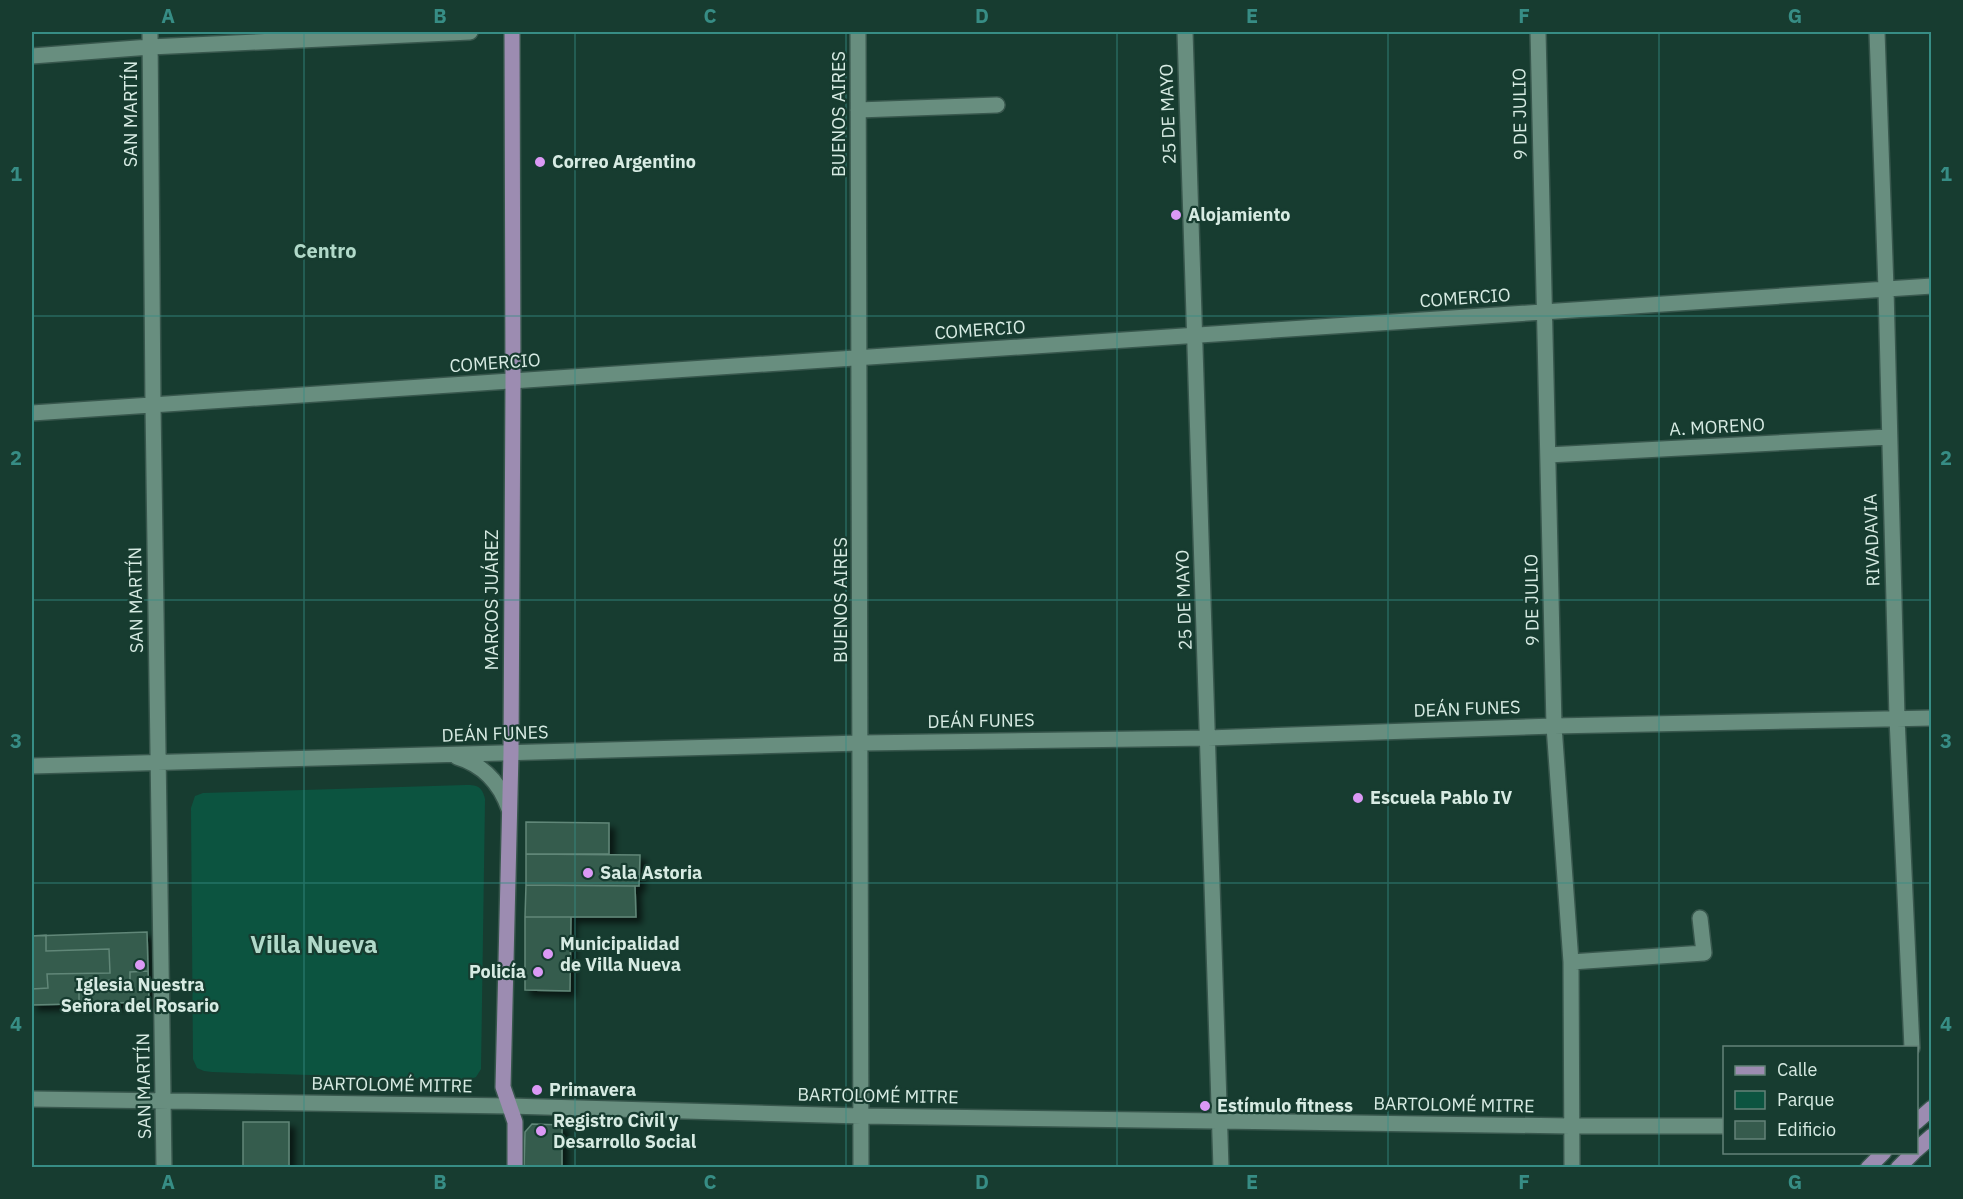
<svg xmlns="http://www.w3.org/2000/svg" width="1963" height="1199" viewBox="0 0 1963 1199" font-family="'IBM Plex Sans',sans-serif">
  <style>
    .green { fill: #0c5440 }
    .building { fill: #365b4d; stroke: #618778; stroke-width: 1.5; filter: url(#shadow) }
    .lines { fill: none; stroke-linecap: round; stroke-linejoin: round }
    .minor-casing { stroke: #38574d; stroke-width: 18 }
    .major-casing { stroke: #38574d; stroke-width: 18 }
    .minor { stroke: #688e7f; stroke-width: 15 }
    .major { stroke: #9c8cb1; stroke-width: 15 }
    .grid { fill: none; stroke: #378d85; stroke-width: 1.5; stroke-opacity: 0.55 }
    .poi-dot { fill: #db99f5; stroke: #173c30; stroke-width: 2 }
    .labels { text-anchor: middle; stroke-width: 4.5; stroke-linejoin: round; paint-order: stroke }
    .street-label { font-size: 18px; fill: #d7ebe3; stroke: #173c30 }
    .poi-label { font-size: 18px; font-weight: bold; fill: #d7ebe3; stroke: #173c30; text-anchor: start }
    .neighbourhood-label { font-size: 20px; font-weight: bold; fill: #b1d9c9; stroke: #173c30 }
    .district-label { font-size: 24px; font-weight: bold; fill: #b1d9c9; stroke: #173c30 }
    .neatline { fill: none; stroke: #378d85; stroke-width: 2 }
    .grid-label { font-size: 20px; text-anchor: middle; font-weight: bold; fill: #378d85 }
  </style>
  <defs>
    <filter id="shadow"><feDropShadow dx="5.5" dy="5.5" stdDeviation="3" flood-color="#0009"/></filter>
  </defs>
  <rect width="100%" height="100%" fill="#173c30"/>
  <path class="green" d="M 466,785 C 478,785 482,787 485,799 L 481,1069 L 476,1077 L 468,1080 L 212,1072 L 204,1071 L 197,1068 L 193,1059 L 191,808 L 195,796 L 203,793 Z"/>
  <path class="building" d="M 526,822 L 609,823 L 609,854 L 526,854 Z
    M 526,854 L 640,855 L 639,886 L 526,885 Z
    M 526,885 L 635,886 L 636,917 L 525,917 Z
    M 525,917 L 571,917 L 570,991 L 525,990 Z
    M 147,932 L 149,1002 L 32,1005 L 32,936 Z
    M 46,935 L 46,951 L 109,949 L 110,973 L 47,974 L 48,988 L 32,989 L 32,936 Z
    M 148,971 L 149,1002 L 79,1004 L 79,981 L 130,980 L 130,972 Z
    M 243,1122 L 289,1122 L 289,1168 L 243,1168 Z
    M 532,1124 L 562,1125 L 562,1168 L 524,1168 L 525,1132 Z"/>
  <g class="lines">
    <defs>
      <path id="minor" d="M 150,32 L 153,405 L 164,1168
        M 858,32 L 861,1168
        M 1185,32 L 1221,1168
        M 1538,32 L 1554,726 L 1571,962 L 1572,1168
        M 1877,32 L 1886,289 L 1897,718 L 1912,1048
        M 32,56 L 150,47 L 470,32
        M 858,110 L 997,105
        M 32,413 L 1932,286
        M 1548,455 L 1888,437
        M 457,757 C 484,765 500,783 509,809
        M 32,766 L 861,743 L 1208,738 L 1554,726 L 1932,718
        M 1571,962 L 1704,953 L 1700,918
        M 32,1099 L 509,1106 L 861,1116 L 1570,1126 L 1724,1126"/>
      <path id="major" d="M 512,32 L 513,381 L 511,753 L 503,1087 L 515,1122 L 515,1168
        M 1916,1122 L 1932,1108
        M 1916,1150 L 1932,1136
        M 1868,1168 L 1884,1152
        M 1898,1168 L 1914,1152"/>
    </defs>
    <use href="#minor" class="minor-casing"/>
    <use href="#major" class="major-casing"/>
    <use href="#minor" class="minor"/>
    <use href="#major" class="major"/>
  </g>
  <path class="grid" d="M 304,32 L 304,1168M 575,32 L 575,1168M 846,32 L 846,1168M 1117,32 L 1117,1168M 1388,32 L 1388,1168M 1659,32 L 1659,1168M 32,316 L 1932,316M 32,600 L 1932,600M 32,883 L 1932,883"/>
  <g class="poi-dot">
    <circle cx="540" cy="162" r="6"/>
    <circle cx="1176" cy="215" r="6"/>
    <circle cx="1358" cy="798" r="6"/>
    <circle cx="588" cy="873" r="6"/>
    <circle cx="548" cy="954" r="6"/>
    <circle cx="140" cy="965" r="6"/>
    <circle cx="538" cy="972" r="6"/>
    <circle cx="537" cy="1090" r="6"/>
    <circle cx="1205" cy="1106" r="6"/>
    <circle cx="541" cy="1131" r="6"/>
  </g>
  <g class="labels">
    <g class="street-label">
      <text transform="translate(131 114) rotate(-90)" y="6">SAN MARTÍN</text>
      <text transform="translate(839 114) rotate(-90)" y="6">BUENOS AIRES</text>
      <text transform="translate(1168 114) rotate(-92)" y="6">25 DE MAYO</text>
      <text transform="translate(1520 114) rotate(-91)" y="6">9 DE JULIO</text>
      <text transform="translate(1465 298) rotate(-4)" y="6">COMERCIO</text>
      <text transform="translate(980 330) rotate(-4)" y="6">COMERCIO</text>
      <text transform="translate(495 363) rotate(-4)" y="6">COMERCIO</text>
      <text transform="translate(1717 427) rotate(-3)" y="6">A. MORENO</text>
      <text transform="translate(1872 540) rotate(-92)" y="6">RIVADAVIA</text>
      <text transform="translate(136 600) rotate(-91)" y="6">SAN MARTÍN</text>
      <text transform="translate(492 600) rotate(-90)" y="6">MARCOS JUÁREZ</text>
      <text transform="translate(841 600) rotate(-90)" y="6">BUENOS AIRES</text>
      <text transform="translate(1184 600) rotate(-92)" y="6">25 DE MAYO</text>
      <text transform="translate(1532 600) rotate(-91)" y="6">9 DE JULIO</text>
      <text transform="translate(1467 709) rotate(-2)" y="6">DEÁN FUNES</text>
      <text transform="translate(981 721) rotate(-1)" y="6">DEÁN FUNES</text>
      <text transform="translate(495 734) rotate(-2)" y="6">DEÁN FUNES</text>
      <text transform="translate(392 1085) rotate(1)" y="6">BARTOLOMÉ MITRE</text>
      <text transform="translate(144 1086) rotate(-91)" y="6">SAN MARTÍN</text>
      <text transform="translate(878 1096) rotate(1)" y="6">BARTOLOMÉ MITRE</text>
      <text transform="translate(1454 1105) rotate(1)" y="6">BARTOLOMÉ MITRE</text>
    </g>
    <g class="poi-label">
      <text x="552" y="168">Correo Argentino</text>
      <text x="1188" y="221">Alojamiento</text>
      <text x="1370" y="804">Escuela Pablo IV</text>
      <text x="600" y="879">Sala Astoria</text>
      <text x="560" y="950">Municipalidad<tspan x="560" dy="21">de Villa Nueva</tspan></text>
      <text x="526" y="978" text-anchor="end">Policía</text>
      <text x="140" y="991" text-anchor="middle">Iglesia Nuestra<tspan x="140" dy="21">Señora del Rosario</tspan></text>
      <text x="549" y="1096">Primavera</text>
      <text x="1217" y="1112">Estímulo fitness</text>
      <text x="553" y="1127">Registro Civil y<tspan x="553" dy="21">Desarrollo Social</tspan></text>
    </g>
    <g class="neighbourhood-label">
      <text x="325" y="258">Centro</text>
    </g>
    <g class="district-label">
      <text x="314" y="953">Villa Nueva</text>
    </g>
  </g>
  <rect width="1963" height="1199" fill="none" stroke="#173c30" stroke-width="66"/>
  <rect x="1723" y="1046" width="195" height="108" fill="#173c30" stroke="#648278" stroke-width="1.5"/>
  <rect x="1735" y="1066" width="30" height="9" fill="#9c8cb1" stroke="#648278" stroke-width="1.5"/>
  <text x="1777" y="1076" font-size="18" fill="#d7ebe3">Calle</text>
  <rect x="1735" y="1091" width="30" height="18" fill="#0c5440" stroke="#648278" stroke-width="1.5"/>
  <text x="1777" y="1106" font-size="18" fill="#d7ebe3">Parque</text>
  <rect x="1735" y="1121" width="30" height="18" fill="#365b4d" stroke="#648278" stroke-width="1.5"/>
  <text x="1777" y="1136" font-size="18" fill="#d7ebe3">Edificio</text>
  <rect x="33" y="33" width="1897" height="1133" class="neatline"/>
  <g class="grid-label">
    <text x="168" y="23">A</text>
    <text x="440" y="23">B</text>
    <text x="710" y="23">C</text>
    <text x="982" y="23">D</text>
    <text x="1252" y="23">E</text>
    <text x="1524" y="23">F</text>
    <text x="1795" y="23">G</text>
    <text x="16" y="181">1</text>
    <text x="1946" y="181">1</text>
    <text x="16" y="465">2</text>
    <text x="1946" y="465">2</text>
    <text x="16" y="748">3</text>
    <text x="1946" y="748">3</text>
    <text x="16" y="1031">4</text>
    <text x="1946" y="1031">4</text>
    <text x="168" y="1189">A</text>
    <text x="440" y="1189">B</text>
    <text x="710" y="1189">C</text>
    <text x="982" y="1189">D</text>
    <text x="1252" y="1189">E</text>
    <text x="1524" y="1189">F</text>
    <text x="1795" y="1189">G</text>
  </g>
</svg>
